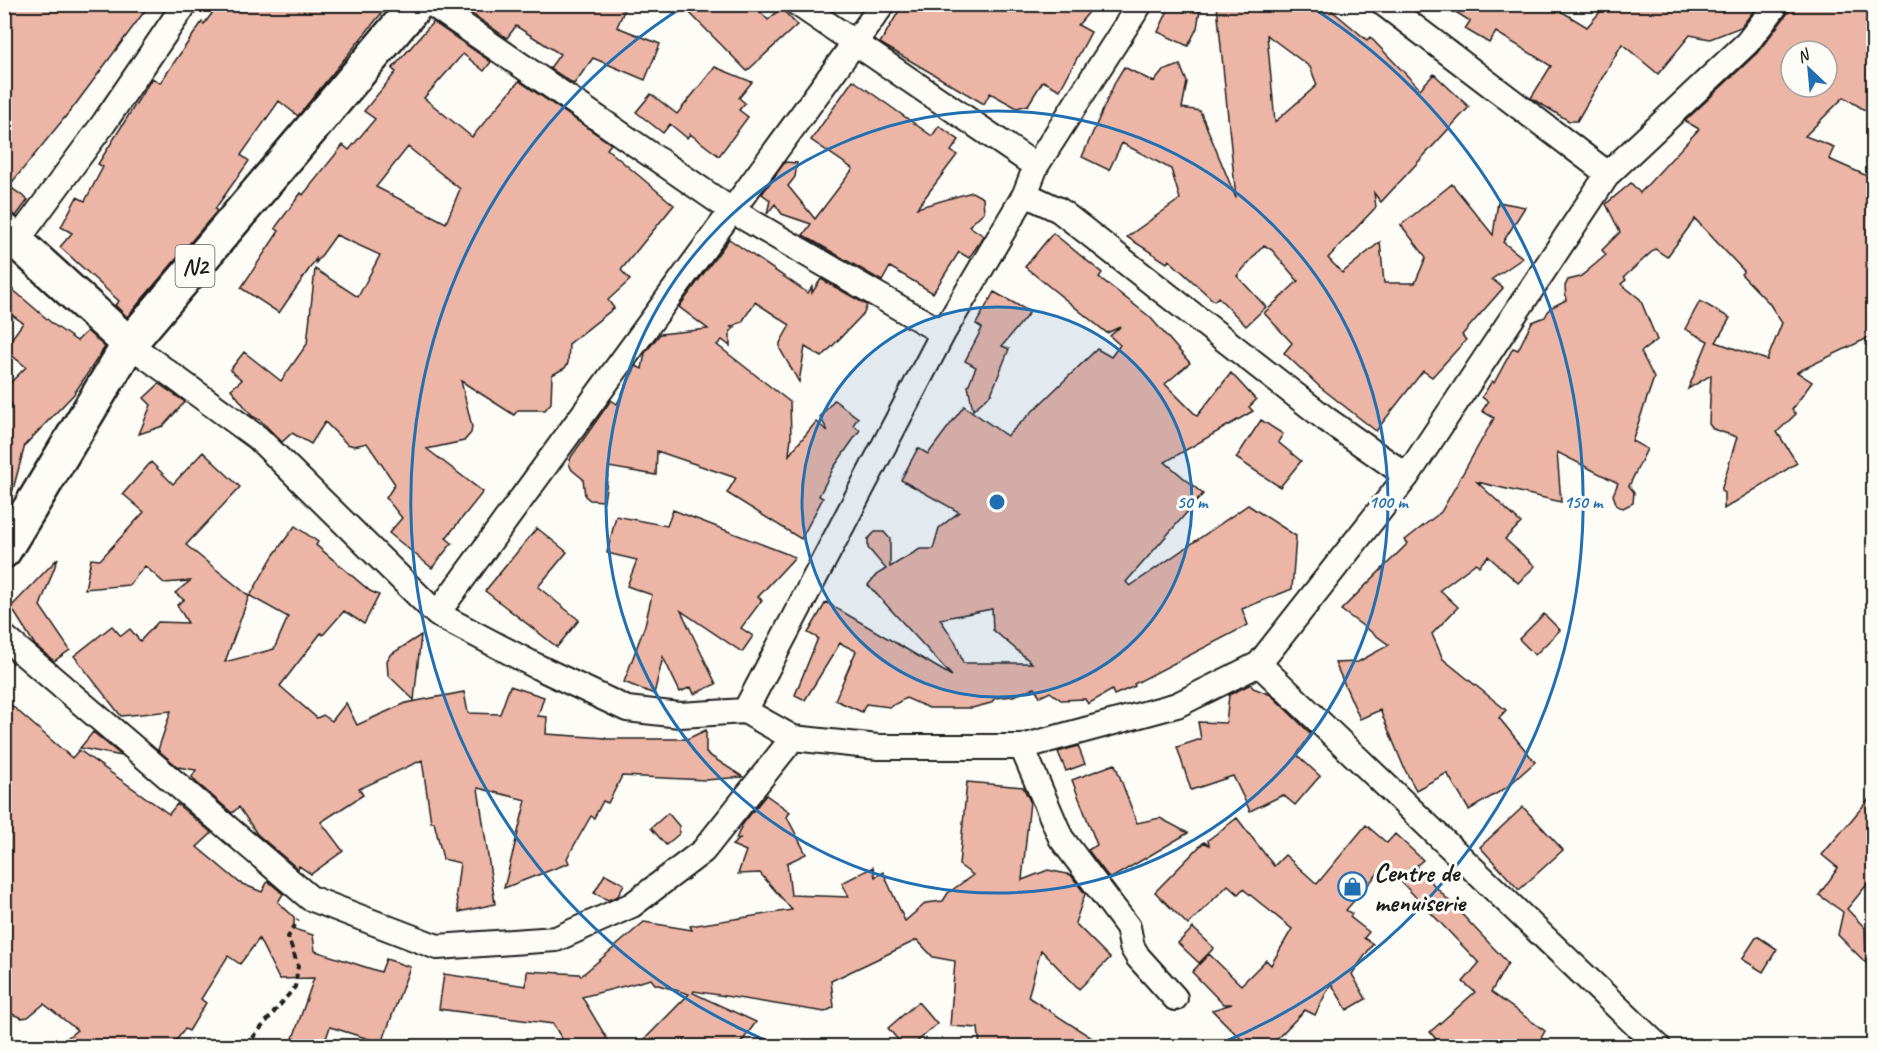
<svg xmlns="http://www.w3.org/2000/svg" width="1878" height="1051" viewBox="0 0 1878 1051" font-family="Caveat,sans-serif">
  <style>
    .building { fill: #edb5a5; stroke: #1c1c1c; stroke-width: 1.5; fill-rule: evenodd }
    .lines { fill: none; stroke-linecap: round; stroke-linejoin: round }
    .street-casing { stroke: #1c1c1c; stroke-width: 28 }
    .secondary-casing { stroke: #1c1c1c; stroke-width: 38 }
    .highway-casing { stroke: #1c1c1c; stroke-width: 38 }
    .path { stroke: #1c1c1c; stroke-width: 4; stroke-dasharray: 6 4.5; stroke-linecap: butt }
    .street { stroke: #fdfcf7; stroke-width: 24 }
    .secondary { stroke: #fdfcf7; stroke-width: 33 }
    .highway { stroke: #fdfcf7; stroke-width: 33 }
    .ring { fill: none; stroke: #1f6fb2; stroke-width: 3 }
    .labels { text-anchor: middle; stroke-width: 6; stroke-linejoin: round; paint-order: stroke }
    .shield { fill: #fdfcf7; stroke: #605f5e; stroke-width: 1.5 }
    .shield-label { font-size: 24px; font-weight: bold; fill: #1c1c1c }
    .poi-label { font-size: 26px; font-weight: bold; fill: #1c1c1c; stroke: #fdfcf7; text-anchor: start }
    .centre { fill: #1f6fb2; stroke: #fdfcf7; stroke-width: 3 }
    .ring-label { font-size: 18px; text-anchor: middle; font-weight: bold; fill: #1f6fb2; stroke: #fdfcf7; stroke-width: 6; stroke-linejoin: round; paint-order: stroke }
  </style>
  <rect width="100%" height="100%" fill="#fdfcf7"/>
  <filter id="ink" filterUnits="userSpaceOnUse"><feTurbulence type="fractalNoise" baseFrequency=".0167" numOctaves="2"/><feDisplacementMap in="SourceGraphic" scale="12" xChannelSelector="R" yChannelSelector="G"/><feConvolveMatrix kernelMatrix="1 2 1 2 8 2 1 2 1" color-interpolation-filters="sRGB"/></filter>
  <g filter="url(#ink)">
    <path class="building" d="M 4,4 L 150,4 L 75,105 L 9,186 L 28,200 L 16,216 L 4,212 Z
      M 219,4 L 389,4 L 298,116 L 279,101 L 241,155 L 249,161 L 215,209 L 217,211 L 127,317 L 115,305 L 119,301 L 60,247 L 72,233 L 61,227 L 77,197 L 85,201 L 103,167 L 98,164 L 152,78 L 160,83 L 202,22 L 204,24 Z
      M 458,4 L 627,4 L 617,27 L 660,44 L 645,80 L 593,58 L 574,84 L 550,68 L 560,54 L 516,26 L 507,38 Z
      M 681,4 L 753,4 L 768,20 L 781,8 L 797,25 L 747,71 Z
      M 903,4 L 1096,4 L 1078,25 L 1091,32 L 1060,90 L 1043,81 L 1028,105 L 1017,108 L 990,93 L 984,104 L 880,43 Z
      M 1171,4 L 1201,4 L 1197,28 L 1188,46 L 1158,32 Z
      M 1324,4 L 1367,40 L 1370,37 L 1420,89 L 1434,74 L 1469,107 L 1381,202 L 1374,193 L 1376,207 L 1328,258 L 1342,273 L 1380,242 L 1384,283 L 1415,283 L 1426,257 L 1401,225 L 1452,184 L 1493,235 L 1498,202 L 1525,207 L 1503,242 L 1523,258 L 1492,279 L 1503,288 L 1462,335 L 1466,340 L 1432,377 L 1423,371 L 1376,431 L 1320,387 L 1284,353 L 1292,343 L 1264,313 L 1298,281 L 1272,250 L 1264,245 L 1237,276 L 1266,307 L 1246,326 L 1218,297 L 1214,301 L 1169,260 L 1167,263 L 1127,237 L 1180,199 L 1171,169 L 1122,143 L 1109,170 L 1082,157 L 1116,80 L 1124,67 L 1154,82 L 1163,71 L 1180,65 L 1187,82 L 1182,108 L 1200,111 L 1236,198 L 1217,6 ZM 1267,35 L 1310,67 L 1317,85 L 1275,122 Z
      M 1443,4 L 1555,4 L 1559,10 L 1587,27 L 1607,4 L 1759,4 L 1741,27 L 1710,39 L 1690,35 L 1658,74 L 1622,44 L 1577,121 L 1569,121 L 1531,98 L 1551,66 L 1496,32 L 1489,43 L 1465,29 L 1470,21 Z
      M 1791,4 L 1874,4 L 1874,116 L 1844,97 L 1805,136 L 1834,147 L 1829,159 L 1874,179 L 1874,335 L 1797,372 L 1812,382 L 1792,410 L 1796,414 L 1777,432 L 1797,463 L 1724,509 L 1724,493 L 1721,491 L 1737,437 L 1713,429 L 1709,424 L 1711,375 L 1688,389 L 1708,341 L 1685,329 L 1700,301 L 1730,318 L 1716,342 L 1767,360 L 1782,323 L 1769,303 L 1741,274 L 1744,271 L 1695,219 L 1667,257 L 1655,249 L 1624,277 L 1626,280 L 1621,284 L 1640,299 L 1657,340 L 1641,352 L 1654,378 L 1632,441 L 1647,449 L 1629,486 L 1634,492 L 1633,503 L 1623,508 L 1617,506 L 1613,495 L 1618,483 L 1557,452 L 1561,502 L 1477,482 L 1521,523 L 1505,539 L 1535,566 L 1518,583 L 1488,556 L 1479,566 L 1476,563 L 1440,590 L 1458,607 L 1432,634 L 1443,659 L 1506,710 L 1499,718 L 1535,762 L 1506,788 L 1469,810 L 1447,773 L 1416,790 L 1405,770 L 1380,710 L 1360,719 L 1335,663 L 1358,662 L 1389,645 L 1341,610 L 1408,543 L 1405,540 L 1441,512 L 1494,418 L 1482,411 L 1488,402 L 1482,397 L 1492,381 L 1494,383 L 1513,348 L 1518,350 L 1532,322 L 1545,317 L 1550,308 L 1566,300 L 1565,286 L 1568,280 L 1580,277 L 1606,255 L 1602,250 L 1620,232 L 1606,204 L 1631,183 L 1640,193 L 1699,129 L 1685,121 L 1757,53 L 1788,13 ZM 1791,51 L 1827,51 L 1827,87 L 1791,87 Z
      M 433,22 L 491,62 L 484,71 L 463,54 L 424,98 L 472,137 L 519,81 L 611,144 L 607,149 L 674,205 L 621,270 L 630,280 L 608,300 L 614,308 L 569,344 L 568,363 L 565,368 L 552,375 L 551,403 L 545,410 L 518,410 L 514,415 L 461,381 L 472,427 L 471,433 L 464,441 L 427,449 L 483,492 L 446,538 L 452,543 L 432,568 L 389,533 L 402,518 L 386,498 L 395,484 L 367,443 L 354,446 L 347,444 L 325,422 L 311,444 L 292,433 L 282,442 L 260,420 L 252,416 L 231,389 L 242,380 L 230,370 L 244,352 L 281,381 L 307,344 L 315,269 L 358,297 L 380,255 L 336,235 L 316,263 L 316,259 L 279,313 L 241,288 L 279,231 L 275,228 L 301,193 L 303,195 L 343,145 L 349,150 L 375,119 L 364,111 L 396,72 L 392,69 ZM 408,147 L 460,189 L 446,223 L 376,187 Z
      M 715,67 L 752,82 L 739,98 L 745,103 L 739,110 L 748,117 L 719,156 L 690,134 L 687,138 L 670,124 L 663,133 L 636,112 L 651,94 L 677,114 Z
      M 853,80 L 932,136 L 939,126 L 959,140 L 951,151 L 957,155 L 917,208 L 972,192 L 983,198 L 984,212 L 969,226 L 984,236 L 969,258 L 959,252 L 933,293 L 890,267 L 882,281 L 803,235 L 811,224 L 782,214 L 775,204 L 767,214 L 770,200 L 762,194 L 785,162 L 797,163 L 795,177 L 788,186 L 815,219 L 853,169 L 811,140 Z
      M 1053,233 L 1102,273 L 1099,277 L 1150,317 L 1190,363 L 1165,384 L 1197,416 L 1231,373 L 1256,400 L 1249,407 L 1253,411 L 1165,462 L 1203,494 L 1126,582 L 1130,586 L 1248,505 L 1296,536 L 1292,589 L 1242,609 L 1248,625 L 1134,684 L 1135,686 L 1114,695 L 1112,690 L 1088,704 L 1085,699 L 1061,700 L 1050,692 L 1040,697 L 1035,688 L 1013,696 L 995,698 L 991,703 L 972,708 L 929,708 L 906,698 L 890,707 L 866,704 L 862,712 L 835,700 L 856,651 L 840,643 L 805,700 L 795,695 L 818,638 L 808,633 L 826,602 L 952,676 L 868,585 L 876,575 L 886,569 L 868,548 L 868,539 L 875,532 L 884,532 L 890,539 L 890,567 L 920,549 L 933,549 L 939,528 L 959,512 L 901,480 L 918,448 L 928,454 L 964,406 L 1007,436 L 1097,349 L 1111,357 L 1120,345 L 1110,336 L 1120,327 L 1107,333 L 1025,267 ZM 992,609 L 993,630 L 1032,663 L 963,663 L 956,643 L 940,619 Z
      M 729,239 L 808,293 L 812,287 L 812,293 L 821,279 L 867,305 L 864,313 L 822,357 L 805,347 L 799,382 L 780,349 L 780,343 L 790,325 L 755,302 L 742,322 L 730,327 L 735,327 L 730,332 L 730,346 L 722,340 L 717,345 L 790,402 L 791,437 L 789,455 L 816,422 L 828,431 L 820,417 L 834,400 L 858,418 L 853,425 L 860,430 L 834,467 L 819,496 L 823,498 L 801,539 L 727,493 L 736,478 L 657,451 L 656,475 L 609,467 L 604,501 L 590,500 L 585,496 L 583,479 L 572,470 L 569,464 L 571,457 L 611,400 L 617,404 L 636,366 L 642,369 L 645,353 L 660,334 L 708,329 L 679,307 Z
      M 4,282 L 54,325 L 77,341 L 87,331 L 105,347 L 74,394 L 25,445 L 11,497 L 4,496 L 4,416 L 12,405 L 4,397 L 4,389 L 26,367 L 4,349 L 23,323 L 4,309 Z
      M 994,292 L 1030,312 L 1002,346 L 1009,349 L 991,394 L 973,410 L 968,386 L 976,367 L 965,361 L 982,328 L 976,324 Z
      M 159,384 L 185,402 L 163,426 L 139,434 L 151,405 L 144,398 Z
      M 1261,420 L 1283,434 L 1278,442 L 1301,461 L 1280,487 L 1236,458 Z
      M 203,452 L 240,487 L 186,545 L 249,596 L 225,662 L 274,649 L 288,617 L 250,596 L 273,556 L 295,526 L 318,542 L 316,545 L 370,591 L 379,595 L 364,624 L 344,611 L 323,635 L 321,633 L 280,686 L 317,718 L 323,715 L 332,721 L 346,703 L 357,725 L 406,703 L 464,692 L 468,713 L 500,714 L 510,686 L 544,697 L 538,716 L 547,717 L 546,734 L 606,738 L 603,739 L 687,739 L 706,730 L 706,753 L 743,777 L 706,780 L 622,776 L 608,803 L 603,801 L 594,818 L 591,816 L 567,858 L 569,863 L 504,888 L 526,800 L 478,788 L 495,904 L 459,912 L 456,894 L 460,863 L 443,859 L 434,822 L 431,822 L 422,760 L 359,789 L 363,795 L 321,822 L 343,851 L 311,874 L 299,866 L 298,869 L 257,834 L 239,807 L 232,813 L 196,782 L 192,777 L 196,770 L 178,767 L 158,750 L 171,711 L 121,716 L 74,656 L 112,626 L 121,636 L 130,629 L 140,641 L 158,622 L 188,623 L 177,605 L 184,600 L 175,593 L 190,581 L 164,583 L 145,566 L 129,585 L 85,589 L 91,559 L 100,560 L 144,512 L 123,494 L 151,462 L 173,484 Z
      M 673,510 L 795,557 L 758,597 L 762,600 L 741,628 L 753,636 L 742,652 L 681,611 L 716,684 L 694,694 L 691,687 L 680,692 L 663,657 L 654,694 L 624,682 L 645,625 L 652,595 L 627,586 L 637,560 L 607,553 L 616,516 L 667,526 Z
      M 537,528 L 567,552 L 538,587 L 579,620 L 557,647 L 485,591 Z
      M 58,558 L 40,606 L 70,650 L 54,661 L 35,645 L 11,607 Z
      M 1544,614 L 1560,630 L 1535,655 L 1519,639 Z
      M 421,635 L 414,700 L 388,675 L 387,661 L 390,655 Z
      M 1251,684 L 1253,688 L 1271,695 L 1311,734 L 1297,755 L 1320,776 L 1295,805 L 1283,795 L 1250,811 L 1233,776 L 1191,790 L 1177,747 L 1201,739 L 1198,722 L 1226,723 L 1229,695 Z
      M 4,699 L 72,758 L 79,750 L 169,814 L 177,804 L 212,833 L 197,847 L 240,883 L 262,892 L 268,881 L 283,894 L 278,902 L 294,917 L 294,929 L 313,935 L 315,951 L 381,972 L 386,959 L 410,967 L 382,1043 L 330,1027 L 323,1047 L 290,1047 L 314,978 L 279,979 L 259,939 L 240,964 L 228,956 L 201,999 L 206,1003 L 189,1031 L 185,1029 L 171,1047 L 56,1047 L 77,1030 L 44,1004 L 28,1017 L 22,1018 L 4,1011 Z
      M 93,732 L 122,756 L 80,748 Z
      M 1078,746 L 1085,764 L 1066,771 L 1058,752 Z
      M 1115,764 L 1137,823 L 1160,818 L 1188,833 L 1110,879 L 1088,850 L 1097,845 L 1072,780 Z
      M 967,782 L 1023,787 L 1030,801 L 1022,880 L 1048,870 L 1071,875 L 1085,894 L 1075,923 L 1110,958 L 1079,989 L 1041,950 L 1028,997 L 1106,1047 L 980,1047 L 978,1028 L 950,1026 L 955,961 L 933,957 L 917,940 L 831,981 L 834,1007 L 825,1012 L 694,991 L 693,993 L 756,1022 L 738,1047 L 637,1047 L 689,994 L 655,984 L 651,979 L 582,997 L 612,1047 L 567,1047 L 553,1024 L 439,1009 L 444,974 L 526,986 L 527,971 L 579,974 L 581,976 L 644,922 L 692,930 L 690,926 L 792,910 L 760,873 L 738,874 L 746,851 L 732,845 L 741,838 L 736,839 L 742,825 L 766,795 L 790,812 L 787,817 L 806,854 L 787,863 L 791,895 L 849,897 L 842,883 L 873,867 L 875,877 L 883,872 L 905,921 L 926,903 L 943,901 L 948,893 L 973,875 L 959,865 Z
      M 1874,793 L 1874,876 L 1847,909 L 1865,928 L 1866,963 L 1838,935 L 1843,912 L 1819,895 L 1838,868 L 1822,855 Z
      M 1523,807 L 1563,850 L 1519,890 L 1480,847 Z
      M 668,813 L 679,826 L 679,834 L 666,845 L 651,828 Z
      M 1237,818 L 1274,866 L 1285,855 L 1317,884 L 1366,825 L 1387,843 L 1395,834 L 1423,860 L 1416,866 L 1508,963 L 1491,992 L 1545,1031 L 1536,1047 L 1443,1047 L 1430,1032 L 1475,992 L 1463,982 L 1479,963 L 1385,865 L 1346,910 L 1352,914 L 1350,917 L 1369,932 L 1364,938 L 1373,944 L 1352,974 L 1366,999 L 1347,1010 L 1331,983 L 1315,1015 L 1305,1010 L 1269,1047 L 1249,1047 L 1212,1010 L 1232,1004 L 1223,1004 L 1192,972 L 1209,954 L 1241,985 L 1266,960 L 1271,965 L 1292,929 L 1243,889 L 1238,894 L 1228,885 L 1188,925 L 1155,892 L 1204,842 L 1209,845 L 1208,840 Z
      M 605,874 L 624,884 L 618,896 L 608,900 L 594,893 Z
      M 1193,928 L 1214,948 L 1199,963 L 1178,943 Z
      M 1757,936 L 1777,949 L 1763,972 L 1742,959 Z
      M 918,1002 L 937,1024 L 911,1047 L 904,1047 L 888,1028 Z"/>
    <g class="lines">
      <defs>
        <path id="street" d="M 432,4 L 731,210 L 943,333
          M 798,4 L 1036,166
          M 1384,4 L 1608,174
          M 1025,194 L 1059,210 L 1326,419 L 1407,476
          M 16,242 L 104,123 L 185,4
          M 129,344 L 258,438 L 437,614 L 538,667 L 627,709 L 680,715 L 745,711 L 793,738 L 878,747 L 1022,747 L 1177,705 L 1259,664 L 1658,1046
          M 437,614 L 883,4
          M 4,637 L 310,898 L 437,947 L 556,939 L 632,905 L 703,851 L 793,738
          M 1259,664 L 1407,476 L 1608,174 L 1747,43 L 1777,4
          M 745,711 L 943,333 L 1025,194 L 1036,166 L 1140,4
          M 1022,747 L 1061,838 L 1128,927 L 1132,947 L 1138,957 L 1175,998"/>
        <path id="secondary" d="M 4,230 L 129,344"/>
        <path id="highway" d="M 4,551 L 129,344 L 417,4"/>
      </defs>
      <use href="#street" class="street-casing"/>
      <use href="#secondary" class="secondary-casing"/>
      <use href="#highway" class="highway-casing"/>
      <path class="path" d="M 246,1046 L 295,987 L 298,966 L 288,937 L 298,920"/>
      <use href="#street" class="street"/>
      <use href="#secondary" class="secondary"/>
      <use href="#highway" class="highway"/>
    </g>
  </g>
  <circle cx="997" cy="502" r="195" fill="#1f6fb2" fill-opacity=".12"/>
  <g class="ring">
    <circle cx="997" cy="502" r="195"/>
    <circle cx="997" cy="502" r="391"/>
    <path d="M777 1045A586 586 0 0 1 686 5M1308 5A586 586 0 0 1 1217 1045"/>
  </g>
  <defs>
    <symbol id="shop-ring" viewBox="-11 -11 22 22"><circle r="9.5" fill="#fdfcf7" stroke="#1f6fb2" stroke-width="1.5"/><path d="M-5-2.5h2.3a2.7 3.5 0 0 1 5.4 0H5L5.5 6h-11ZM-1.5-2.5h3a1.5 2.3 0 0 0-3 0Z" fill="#1f6fb2"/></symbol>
  </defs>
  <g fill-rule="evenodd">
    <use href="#shop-ring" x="1336" y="870" width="33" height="33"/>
  </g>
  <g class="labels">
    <rect class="shield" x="175.5" y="245" width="39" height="42" rx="4.5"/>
    <g class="shield-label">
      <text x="195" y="274">N2</text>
    </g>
    <g class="poi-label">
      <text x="1374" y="881">Centre de<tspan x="1374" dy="30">menuiserie</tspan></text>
    </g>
  </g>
  <circle cx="997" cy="502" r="9" class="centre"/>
  <g class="ring-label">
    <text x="1192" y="508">50 m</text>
    <text x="1388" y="508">100 m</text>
    <text x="1583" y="508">150 m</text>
  </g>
  <rect width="1878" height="1051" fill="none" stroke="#fdfcf7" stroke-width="24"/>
  <rect x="12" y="12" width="1854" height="1027" fill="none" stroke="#1c1c1c" stroke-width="2" filter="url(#ink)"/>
  <g transform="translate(1809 69) rotate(334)"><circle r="28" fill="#fdfcf7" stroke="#a3a29f" stroke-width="1.5"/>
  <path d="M0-4.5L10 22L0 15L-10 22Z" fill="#1f6fb2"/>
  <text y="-9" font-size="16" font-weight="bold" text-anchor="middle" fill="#1c1c1c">N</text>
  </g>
</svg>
